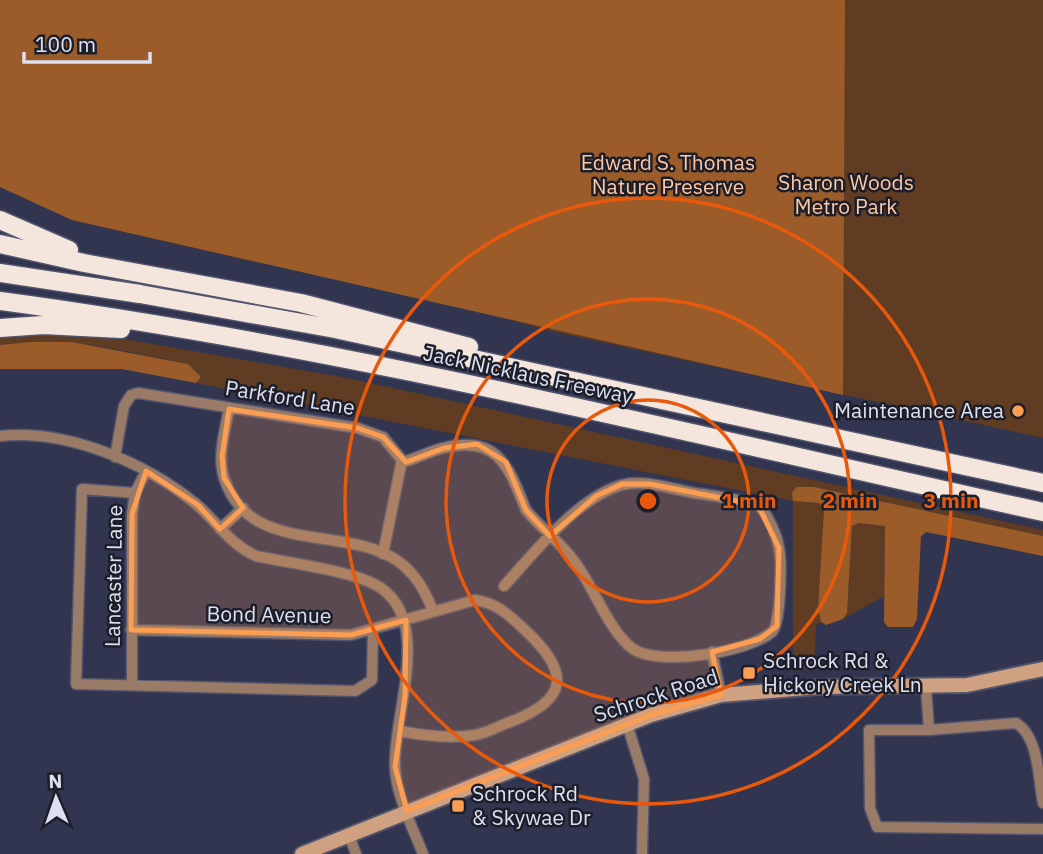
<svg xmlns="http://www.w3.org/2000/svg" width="1043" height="854" viewBox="0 0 1043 854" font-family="'IBM Plex Sans',sans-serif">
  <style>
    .green { fill: #5f3c22 }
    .forest { fill: #9b5c2a }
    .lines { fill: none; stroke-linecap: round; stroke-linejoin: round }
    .street-casing { stroke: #51546c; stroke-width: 13 }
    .secondary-casing { stroke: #51546c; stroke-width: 18 }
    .highway-casing { stroke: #51546c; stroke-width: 21 }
    .street { stroke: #997b67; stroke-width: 10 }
    .secondary { stroke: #d0a181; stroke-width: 14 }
    .highway { stroke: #f5e6dd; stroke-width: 18 }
    .marked { fill: #fc9d54; fill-opacity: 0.2; stroke: #fc9d54; stroke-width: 5; stroke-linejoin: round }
    .ring { fill: none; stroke: #e8590c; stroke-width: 3.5 }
    .poi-dot { fill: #fc9d54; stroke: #1c1e2a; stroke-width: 2.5 }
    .labels { text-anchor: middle; stroke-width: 5; stroke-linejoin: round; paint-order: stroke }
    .park-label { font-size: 21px; fill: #ffc8a2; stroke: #1c1e2a }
    .street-label { font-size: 21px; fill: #dde0f1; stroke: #1c1e2a }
    .poi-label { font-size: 21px; fill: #dde0f1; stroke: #1c1e2a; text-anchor: start }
    .centre { fill: #e8590c; stroke: #1c1e2a; stroke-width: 3.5 }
    .ring-label { font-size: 21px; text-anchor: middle; font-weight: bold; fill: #e8590c; stroke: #1c1e2a; stroke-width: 5; stroke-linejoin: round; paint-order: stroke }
  </style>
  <rect width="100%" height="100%" fill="#32354f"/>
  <path class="green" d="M 0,0 L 1043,0 L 1043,438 L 546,330 L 416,292 L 251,261 L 72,220 L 0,187 Z
    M 33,330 L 107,336 L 347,378 L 1043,530 L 1043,536 L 814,487 L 793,501 L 820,503 L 824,507 L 818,609 L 821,622 L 816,626 L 814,669 L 793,671 L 793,501 L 196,383 L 201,377 L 188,364 L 124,351 L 72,342 L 0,345 L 0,333 Z
    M 859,523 L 885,526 L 884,596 L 843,619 L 847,613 L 852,526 Z"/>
  <path class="forest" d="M 0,0 L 845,0 L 843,395 L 72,220 L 0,187 Z
    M 31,342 L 72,342 L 188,364 L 201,377 L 196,383 L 122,369 L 0,369 L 0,345 Z
    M 797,487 L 814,487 L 1043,536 L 1043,556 L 926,532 L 921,536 L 917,619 L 913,627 L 888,627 L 884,622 L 885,526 L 859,523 L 852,526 L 847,613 L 843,619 L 826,625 L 821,622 L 818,609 L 824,508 L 819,503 L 793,501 L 792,492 Z"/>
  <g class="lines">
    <defs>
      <path id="street" d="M 229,409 C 225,429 217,458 224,478 C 251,564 365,517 412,574 C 422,585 428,598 433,611
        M 0,436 C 67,429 144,462 195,503 C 217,521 229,544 256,556 C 287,563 357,571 381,588 C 433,624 392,718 395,767 C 396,796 413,828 423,854
        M 115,457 L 124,406 L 131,395 L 138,393 L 358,428 L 383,437 L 402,460 L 383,554
        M 402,462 C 416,459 429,451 443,448 C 498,434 509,467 526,510 C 541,528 560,542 574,561 C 593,585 609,632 633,649 C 660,667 749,652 772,632 C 781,625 782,561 779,548 C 777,535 768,514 758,505 C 736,498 712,496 690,492 C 668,488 643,479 621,485 C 577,498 534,553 504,586
        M 135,493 L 82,489 L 76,684 L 355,691 L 372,680 L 373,630
        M 220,529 L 243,508
        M 131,630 L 351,635 L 475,600 C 497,603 509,615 525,630 C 569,671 571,699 510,722 C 499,726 487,733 475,735 C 449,739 425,736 400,731
        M 712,652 L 721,695
        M 132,685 L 132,514 L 135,493 L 146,471
        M 926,687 L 929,730
        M 627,724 L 644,779 L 642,854
        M 1043,803 C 1038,778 1039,737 1016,723 L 929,730 L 869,730 L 870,808 L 877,827 L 1043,829
        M 349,835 L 356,854"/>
      <path id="secondary" d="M 302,854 L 651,715 L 721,695 L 818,687 L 967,685 L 1043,669"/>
      <path id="highway" d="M 0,220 L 69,250
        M 0,244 L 84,263 L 301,303 L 469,347
        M 0,273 L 140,294 L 335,329 L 1043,483
        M 0,301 C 352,348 697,436 1043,512
        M 0,328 L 43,325 L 121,329"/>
    </defs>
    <use href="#street" class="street-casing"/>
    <use href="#secondary" class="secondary-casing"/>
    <use href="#highway" class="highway-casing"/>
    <use href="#street" class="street"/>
    <use href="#secondary" class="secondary"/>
    <use href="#highway" class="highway"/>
  </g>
  <path class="marked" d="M 229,409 L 358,428 L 383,437 L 406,462 L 444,448 L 477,444 L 506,462 L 526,510 L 550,536 L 596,496 L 622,484 L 650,484 L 758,505 L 779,548 L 777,626 L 760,639 L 712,652 L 721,695 L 651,715 L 407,811 L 395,767 L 405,696 L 406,620 L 351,635 L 131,630 L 132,514 L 146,471 L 198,505 L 220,529 L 243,508 L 224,478 L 222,456 Z"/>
  <g class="ring">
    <circle cx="648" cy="501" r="101"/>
    <circle cx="648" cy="501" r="202"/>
    <circle cx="648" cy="501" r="303"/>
  </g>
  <g class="poi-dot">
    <circle cx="1018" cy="411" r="7"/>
    <rect x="742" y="666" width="14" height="14" rx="3.5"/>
    <rect x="451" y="799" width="14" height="14" rx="3.5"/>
  </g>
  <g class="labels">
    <g class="park-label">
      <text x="668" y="170">Edward S. Thomas<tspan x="668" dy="24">Nature Preserve</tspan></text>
      <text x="846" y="190">Sharon Woods<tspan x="846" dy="24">Metro Park</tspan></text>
    </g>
    <g class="street-label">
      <text transform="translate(528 375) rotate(12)" y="7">Jack Nicklaus Freeway</text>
      <text transform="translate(290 398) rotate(9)" y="7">Parkford Lane</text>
      <text transform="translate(114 576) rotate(-89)" y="7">Lancaster Lane</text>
      <text transform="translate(269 615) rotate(1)" y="7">Bond Avenue</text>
      <text transform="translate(656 696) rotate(-18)" y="7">Schrock Road</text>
    </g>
    <g class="poi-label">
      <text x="1004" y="418" text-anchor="end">Maintenance Area</text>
      <text x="763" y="668">Schrock Rd &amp;<tspan x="763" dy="24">Hickory Creek Ln</tspan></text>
      <text x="472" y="801">Schrock Rd<tspan x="472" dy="24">&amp; Skywae Dr</tspan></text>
    </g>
  </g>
  <circle cx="648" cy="501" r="10" class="centre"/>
  <g class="ring-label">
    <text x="749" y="508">1 min</text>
    <text x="850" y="508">2 min</text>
    <text x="951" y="508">3 min</text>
  </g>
  <g transform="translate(56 798) rotate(358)" stroke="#1c1e2a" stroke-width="5" paint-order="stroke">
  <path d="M0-5L12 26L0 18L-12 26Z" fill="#dde0f1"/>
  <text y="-10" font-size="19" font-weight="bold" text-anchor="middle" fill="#dde0f1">N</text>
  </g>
  <path d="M24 52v10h126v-10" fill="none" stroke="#dde0f1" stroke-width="3.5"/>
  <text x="35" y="52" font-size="21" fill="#dde0f1" stroke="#1c1e2a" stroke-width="5" paint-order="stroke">100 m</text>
</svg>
